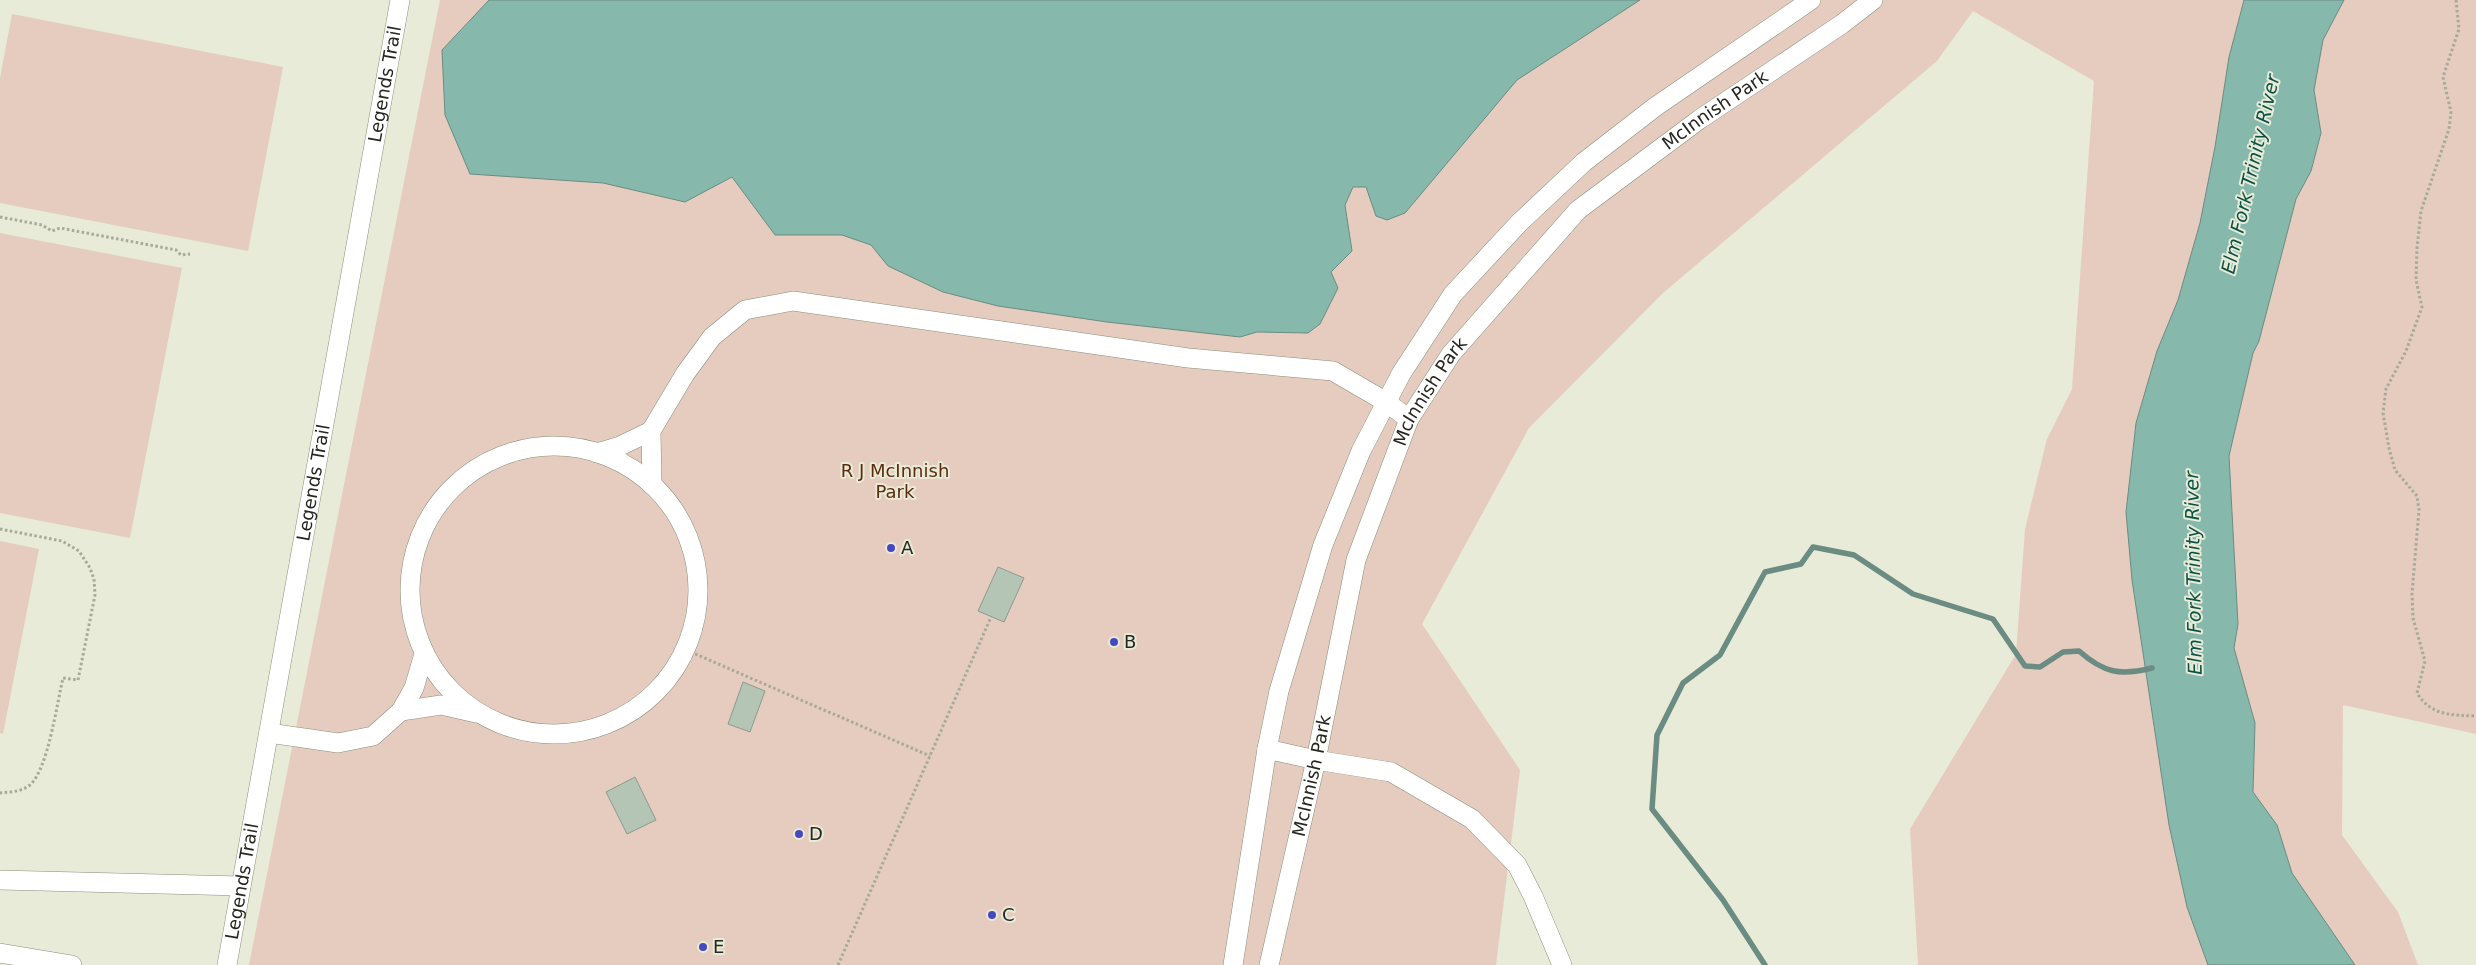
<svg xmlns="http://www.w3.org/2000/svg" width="2476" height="965" viewBox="0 0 2476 965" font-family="'DejaVu Sans',sans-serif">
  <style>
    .green { fill: #e5ccbf }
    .water { fill: #87b8ac; stroke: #6a8c82 }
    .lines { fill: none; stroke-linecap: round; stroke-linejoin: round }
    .stream { stroke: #6a8c82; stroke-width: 5.5 }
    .building { fill: #b4c4b5; stroke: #8b9b8c }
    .minor-casing { stroke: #8b8e7b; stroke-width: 20 }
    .path { stroke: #a7a999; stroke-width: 3; stroke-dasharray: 2.5 2.5; stroke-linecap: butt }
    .minor { stroke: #fff; stroke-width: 19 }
    .poi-dot { fill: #4648be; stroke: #e8ebd7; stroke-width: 2 }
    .labels { text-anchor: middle; stroke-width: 4; stroke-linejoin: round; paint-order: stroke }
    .street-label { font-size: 18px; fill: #262720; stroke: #e8ebd7 }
    .park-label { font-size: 18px; fill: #5d2b0b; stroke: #e8ebd7 }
    .poi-label { font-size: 18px; fill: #262720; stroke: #e8ebd7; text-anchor: start }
    .water-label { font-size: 19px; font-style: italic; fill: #0a5146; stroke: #e8ebd7 }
  </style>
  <rect width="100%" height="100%" fill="#e8ebd7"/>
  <path class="green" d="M 440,0 L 2476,0 L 2476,734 L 2343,705 L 2342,835 L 2398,912 L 2418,965 L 1918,965 L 1910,829 L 2016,654 L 2025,529 L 2047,439 L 2072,389 L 2094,81 L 1973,11 L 1937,61 L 1663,293 L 1529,428 L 1422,624 L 1520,770 L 1496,965 L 249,965 Z
    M 12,14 L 283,67 L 248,251 L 0,203 L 0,78 Z
    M 0,233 L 182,268 L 130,538 L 0,513 Z
    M 0,541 L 39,549 L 3,734 L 0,733 Z"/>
  <path class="water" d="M 489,0 L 1640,0 L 1517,80 L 1405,213 L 1387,220 L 1376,216 L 1366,187 L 1353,187 L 1345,205 L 1352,251 L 1331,272 L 1338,288 L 1320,324 L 1308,333 L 1257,332 L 1240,337 L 1107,322 L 998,306 L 943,292 L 888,266 L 871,245 L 842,235 L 775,235 L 732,177 L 685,202 L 603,183 L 470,174 L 445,115 L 442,50 Z
    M 2244,0 L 2344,0 L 2323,40 L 2314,90 L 2321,133 L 2311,171 L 2296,199 L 2259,341 L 2253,353 L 2229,456 L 2238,624 L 2234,648 L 2255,723 L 2253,792 L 2277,825 L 2292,873 L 2355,965 L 2208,965 L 2187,907 L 2169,825 L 2132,580 L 2126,512 L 2136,423 L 2157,351 L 2178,300 L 2200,223 L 2215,147 L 2229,57 Z"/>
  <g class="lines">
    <path class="stream" d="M 1765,965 L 1723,900 L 1652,809 L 1657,735 L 1683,683 L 1720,655 L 1765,572 L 1801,564 L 1813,547 L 1854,555 L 1913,594 L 1993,619 L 2025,666 L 2040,667 L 2063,652 L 2079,651 C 2104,673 2120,676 2152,668"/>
  </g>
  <path class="building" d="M 998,567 L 1024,578 L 1004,622 L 978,611 Z
    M 743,682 L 765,691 L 750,732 L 728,724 Z
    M 635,777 L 656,820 L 627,834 L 606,792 Z"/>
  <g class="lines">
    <defs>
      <g id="minor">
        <circle cx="554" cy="590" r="144"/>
        <path d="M 597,453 L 620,446 L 651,431"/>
        <path d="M 652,485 L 651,431 L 685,374 L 712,337 L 745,310 L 793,301 L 1188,358 L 1333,371 L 1386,402 L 1409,419"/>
        <path d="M 401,711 L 441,705 L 476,713"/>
        <path d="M 269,733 L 338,743 L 373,736 L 401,711 L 414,688 L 424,654"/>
        <path d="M 1267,749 L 1316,760 L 1391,772 L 1472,819 L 1517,865 L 1533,896 L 1562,965"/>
        <path d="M 0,880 L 241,886"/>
        <path d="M 0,953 L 72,965"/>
        <path id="s1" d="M 227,965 L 400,0"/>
        <path d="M 1233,965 L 1267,749 L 1279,691 L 1323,545 L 1361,451 L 1401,374 L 1453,294 L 1519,223 L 1584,162 L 1655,107 L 1811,0"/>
        <path id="s2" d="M 1269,965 L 1316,760 L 1356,560 L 1409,419 L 1451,354 L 1578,210 L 1700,119 L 1842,24 L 1873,0"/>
      </g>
    </defs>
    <use href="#minor" class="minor-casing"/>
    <path class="path" d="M 2456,0 L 2459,29 L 2443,77 L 2451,112 L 2449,129 L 2421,211 L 2417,248 L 2416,280 L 2422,307 L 2406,351 L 2386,389 L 2383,413 L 2389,448 L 2395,470 L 2417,496 L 2419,510 L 2412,594 L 2413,618 L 2425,661 L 2417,693 C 2431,716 2452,715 2476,716
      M 0,217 L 42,225 L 52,231 L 60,228 L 176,250 L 181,255 L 190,254
      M 0,529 L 62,541 L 79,551 L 90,568 L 94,579 L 95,595 L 78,680 L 63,678 C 57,703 48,769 30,785 C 21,792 10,792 0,793
      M 686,650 L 930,756
      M 838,965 L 991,617"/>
    <use href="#minor" class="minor"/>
  </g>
  <g class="poi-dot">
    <circle cx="891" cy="548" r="5"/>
    <circle cx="1114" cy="642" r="5"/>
    <circle cx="799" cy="834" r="5"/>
    <circle cx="992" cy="915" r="5"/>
    <circle cx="703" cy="947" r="5"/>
  </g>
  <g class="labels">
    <g class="street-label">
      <text dy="6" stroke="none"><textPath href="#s1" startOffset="895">Legends Trail</textPath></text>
      <text dy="6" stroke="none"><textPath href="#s2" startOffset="1004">McInnish Park</textPath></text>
      <text dy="6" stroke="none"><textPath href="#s2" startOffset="599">McInnish Park</textPath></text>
      <text dy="6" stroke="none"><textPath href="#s1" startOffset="490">Legends Trail</textPath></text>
      <text dy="6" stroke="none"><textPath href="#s2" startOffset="194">McInnish Park</textPath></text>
      <text dy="6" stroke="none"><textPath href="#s1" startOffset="85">Legends Trail</textPath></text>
    </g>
    <g class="park-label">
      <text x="895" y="477">R J McInnish<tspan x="895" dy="21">Park</tspan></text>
    </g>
    <g class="poi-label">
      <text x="901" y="554">A</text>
      <text x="1124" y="648">B</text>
      <text x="809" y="840">D</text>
      <text x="1002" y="921">C</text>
      <text x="713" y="953">E</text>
    </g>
    <g class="water-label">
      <text transform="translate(2250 174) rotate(-77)" y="7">Elm Fork Trinity River</text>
      <text transform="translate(2193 573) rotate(-91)" y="7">Elm Fork Trinity River</text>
    </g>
  </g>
</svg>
